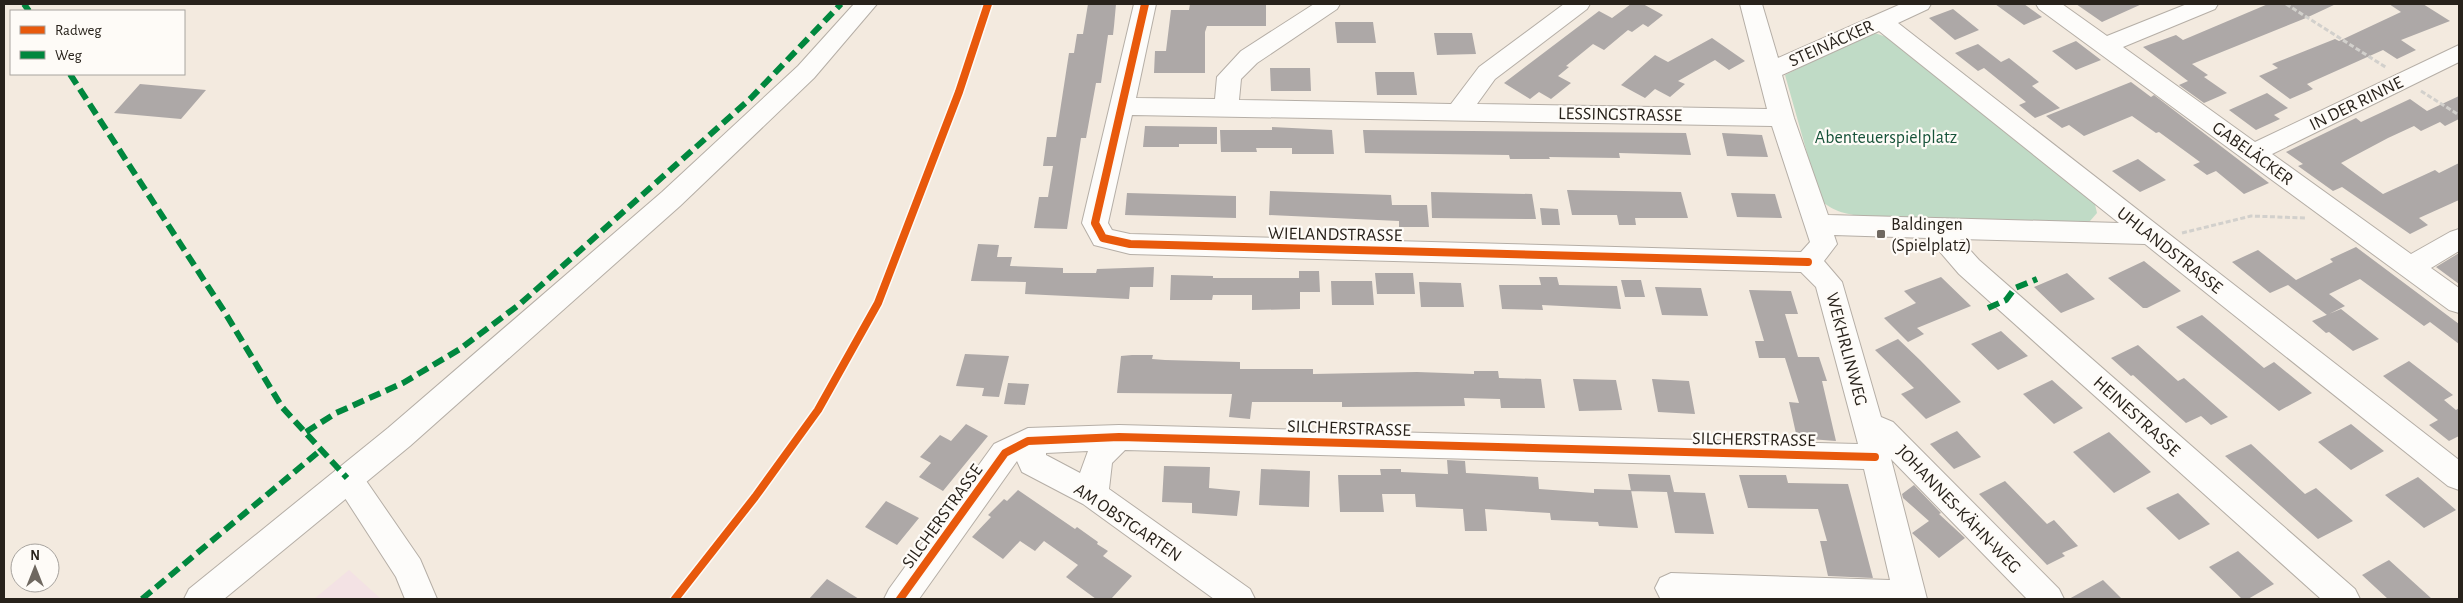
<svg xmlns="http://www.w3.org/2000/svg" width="2463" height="603" viewBox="0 0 2463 603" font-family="'Alegreya Sans',sans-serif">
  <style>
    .commercial { fill: #f3e2e4 }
    .green { fill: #c0dbc6 }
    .building { fill: #ada8a7 }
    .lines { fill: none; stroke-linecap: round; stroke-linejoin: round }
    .minor-casing { stroke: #b5aea6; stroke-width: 2 }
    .major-casing { stroke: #b5aea6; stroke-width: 2 }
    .path { stroke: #d2d0cc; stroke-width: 3; stroke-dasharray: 5 2.5; stroke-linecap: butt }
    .minor { fill: #fdfcfa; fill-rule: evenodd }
    .major { fill: #fdfcfa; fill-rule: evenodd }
    .quiet { stroke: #00873e; stroke-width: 6; stroke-dasharray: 12 6; stroke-linecap: butt }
    .cycleway-casing { stroke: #fefbf7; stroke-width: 11 }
    .cycleway { stroke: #e8590c; stroke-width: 8 }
    .poi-dot { fill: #6f6860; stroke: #fefbf7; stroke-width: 2 }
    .labels { text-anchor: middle; stroke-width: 4.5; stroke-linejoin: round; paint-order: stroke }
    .street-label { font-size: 18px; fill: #28221b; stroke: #fefbf7 }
    .park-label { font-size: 18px; fill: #165239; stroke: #fefbf7 }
    .poi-label { font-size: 18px; fill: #28221b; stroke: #fefbf7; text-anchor: start }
  </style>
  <rect width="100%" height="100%" fill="#f3eadf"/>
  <path class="commercial" d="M 349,570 L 381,599 L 314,599 Z"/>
  <path class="green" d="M 1872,32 L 1895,40 L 2094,200 L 2097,213 L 2090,221 L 2078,224 L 1867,217 C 1849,214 1833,213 1820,199 L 1785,75 Z"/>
  <path class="building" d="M 1088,4 L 1116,4 L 1114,26 L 1113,35 L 1108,35 L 1101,83 L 1096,83 L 1086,138 L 1081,138 L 1067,229 L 1034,228 L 1039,197 L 1048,197 L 1053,166 L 1043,166 L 1047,137 L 1056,137 L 1069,53 L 1074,53 L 1077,34 L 1083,34 Z
    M 1190,4 L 1266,5 L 1266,26 L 1207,26 L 1205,32 L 1205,73 L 1154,73 L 1155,51 L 1166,51 L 1171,10 L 1189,10 Z
    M 1631,4 L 1643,4 L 1663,15 L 1648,27 L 1643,24 L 1632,32 L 1628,30 L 1604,50 L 1593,44 L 1566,66 L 1569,67 L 1558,76 L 1571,83 L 1551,99 L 1539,92 L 1530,99 L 1504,83 L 1599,11 L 1612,18 Z
    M 1995,4 L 2024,4 L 2042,17 L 2024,25 Z
    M 2076,4 L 2142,4 L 2102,22 Z
    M 2268,4 L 2336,4 L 2306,18 L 2192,64 L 2208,75 L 2204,77 L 2227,93 L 2204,103 L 2179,85 L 2188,81 L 2143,47 L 2176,35 L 2183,40 Z
    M 2389,4 L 2423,4 L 2450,21 L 2401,40 L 2416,50 L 2397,59 L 2383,50 L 2307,84 L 2313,89 L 2290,99 L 2259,76 L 2278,68 L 2272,64 L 2335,39 L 2339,41 L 2401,12 Z
    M 1953,9 L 1979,30 L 1955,40 L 1929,18 Z
    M 1335,22 L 1373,22 L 1376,43 L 1337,43 Z
    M 1434,33 L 1472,33 L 1476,54 L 1437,55 Z
    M 1712,38 L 1745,61 L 1729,70 L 1715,60 L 1678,81 L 1685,84 L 1670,97 L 1655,89 L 1645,98 L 1621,85 L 1655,55 L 1668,62 Z
    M 2076,41 L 2101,60 L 2076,70 L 2052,51 Z
    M 1978,44 L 2001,62 L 2009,58 L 2039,82 L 2032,86 L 2060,108 L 2035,118 L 2019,105 L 2026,102 L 1984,68 L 1978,71 L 1955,53 Z
    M 1270,68 L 1310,68 L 1311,91 L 1271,91 Z
    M 1375,72 L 1414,72 L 1417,95 L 1377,95 Z
    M 2131,82 L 2151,97 L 2154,95 L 2269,183 L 2244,194 L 2216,171 L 2207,175 L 2193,165 L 2200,162 L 2159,132 L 2156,133 L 2132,116 L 2084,136 L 2069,125 L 2062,128 L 2046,116 Z
    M 140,84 L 206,90 L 181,119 L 114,113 Z
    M 2267,93 L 2288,108 L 2274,115 L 2280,119 L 2256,130 L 2229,110 Z
    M 2459,96 L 2459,119 L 2445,126 L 2440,122 L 2421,131 L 2414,126 L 2388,138 L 2341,163 L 2383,194 L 2435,170 L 2439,173 L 2459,163 L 2459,200 L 2419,218 L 2428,225 L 2410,234 L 2342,187 L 2333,191 L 2298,166 L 2303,164 L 2286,152 L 2356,118 L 2361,122 L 2410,99 L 2427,111 Z
    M 1145,126 L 1217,127 L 1217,144 L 1179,144 L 1179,147 L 1143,147 Z
    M 1272,127 L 1332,130 L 1334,154 L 1292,154 L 1292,148 L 1256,148 L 1257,152 L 1221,152 L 1220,130 L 1272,130 Z
    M 1363,130 L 1686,133 L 1691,155 L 1619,153 L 1620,158 L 1549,157 L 1550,159 L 1510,159 L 1509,155 L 1365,153 Z
    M 1722,133 L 1762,135 L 1768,157 L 1727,156 Z
    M 2138,159 L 2166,180 L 2140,192 L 2112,171 Z
    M 1567,190 L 1681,192 L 1688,218 L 1635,218 L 1636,225 L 1619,225 L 1617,215 L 1572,215 Z
    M 1270,191 L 1391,195 L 1392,205 L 1427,205 L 1429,227 L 1399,227 L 1399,221 L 1269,215 Z
    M 1431,192 L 1532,194 L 1536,219 L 1432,218 Z
    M 1127,193 L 1236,196 L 1236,218 L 1125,215 Z
    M 1731,193 L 1775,194 L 1782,218 L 1737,217 Z
    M 1540,208 L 1558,209 L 1560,225 L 1542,225 Z
    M 978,244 L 999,245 L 997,257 L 1012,257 L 1010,266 L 1063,268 L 1063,273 L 1096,273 L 1097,269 L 1154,267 L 1153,287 L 1130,287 L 1129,299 L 1025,294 L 1026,282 L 971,281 Z
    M 2356,247 L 2459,324 L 2459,344 L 2430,322 L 2424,326 L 2360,279 L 2329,294 L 2345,306 L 2327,315 L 2288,285 L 2270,293 L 2232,262 L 2258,250 L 2296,280 L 2333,262 L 2330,259 Z
    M 2459,253 L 2459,284 L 2436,267 Z
    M 2144,261 L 2181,291 L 2147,308 L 2143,308 L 2108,278 Z
    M 1299,271 L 1319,271 L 1320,292 L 1300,292 L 1300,287 L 1300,309 L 1252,310 L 1252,295 L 1213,295 L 1212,300 L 1170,300 L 1171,275 L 1213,276 L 1213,278 L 1299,278 Z
    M 1375,273 L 1413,273 L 1415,294 L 1377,294 Z
    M 2067,273 L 2095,299 L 2061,313 L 2034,287 Z
    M 1539,277 L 1557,277 L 1559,285 L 1617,286 L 1621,309 L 1542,305 L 1543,310 L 1502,309 L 1499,285 L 1541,285 Z
    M 1941,277 L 1971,306 L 1917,328 L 1924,334 L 1908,342 L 1884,318 L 1916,303 L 1904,291 Z
    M 1621,280 L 1641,280 L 1645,297 L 1625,297 Z
    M 1331,281 L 1372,281 L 1374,305 L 1332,305 Z
    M 1419,282 L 1461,283 L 1464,307 L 1421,307 Z
    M 1655,287 L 1701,288 L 1708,316 L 1662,315 Z
    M 1749,290 L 1791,291 L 1798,314 L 1785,314 L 1798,357 L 1819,357 L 1827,381 L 1822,381 L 1836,441 L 1797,438 L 1789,402 L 1799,403 L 1785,358 L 1759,358 L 1755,341 L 1764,341 Z
    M 2341,309 L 2379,339 L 2353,351 L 2329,332 L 2326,333 L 2312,321 Z
    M 2202,315 L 2264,368 L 2274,362 L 2312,393 L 2279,411 L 2176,327 Z
    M 2001,331 L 2028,356 L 1998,370 L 1971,344 Z
    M 1898,339 L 1920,360 L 1961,402 L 1926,419 L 1901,394 L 1914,388 L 1875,350 Z
    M 2138,345 L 2178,381 L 2184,378 L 2228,417 L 2211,425 L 2201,416 L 2186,423 L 2133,375 L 2131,376 L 2111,358 Z
    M 965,354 L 1009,356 L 999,397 L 982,396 L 984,388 L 956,386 Z
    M 1132,355 L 1153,355 L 1152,359 L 1165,360 L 1240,362 L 1240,369 L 1313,369 L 1313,374 L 1417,372 L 1474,374 L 1474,371 L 1498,371 L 1499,378 L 1541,379 L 1545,408 L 1501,408 L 1500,399 L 1464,398 L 1465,406 L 1342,407 L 1342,402 L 1252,402 L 1250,419 L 1229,417 L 1232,394 L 1117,393 L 1121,356 Z
    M 2409,361 L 2453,395 L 2444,400 L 2456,410 L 2459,408 L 2459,436 L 2449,441 L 2429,425 L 2438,420 L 2383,376 Z
    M 1573,379 L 1616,380 L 1622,410 L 1579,411 Z
    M 1652,379 L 1689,381 L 1695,414 L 1658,412 Z
    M 2052,380 L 2083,408 L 2054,424 L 2023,394 Z
    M 1008,383 L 1029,384 L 1025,405 L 1004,404 Z
    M 966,424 L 988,436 L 943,491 L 919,477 L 931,463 L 920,457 L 940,435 L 951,441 Z
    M 2351,424 L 2384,451 L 2351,470 L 2318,442 Z
    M 1957,431 L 1981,457 L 1954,469 L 1930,444 Z
    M 2109,432 L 2151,472 L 2114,493 L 2073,452 Z
    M 2251,444 L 2305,494 L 2316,488 L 2353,521 L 2318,539 L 2225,456 Z
    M 1447,460 L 1465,461 L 1466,473 L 1538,477 L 1539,489 L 1594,493 L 1594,489 L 1631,490 L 1638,528 L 1599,526 L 1598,522 L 1551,520 L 1550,513 L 1485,509 L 1487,531 L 1465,531 L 1463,509 L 1416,507 L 1415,494 L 1382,494 L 1384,512 L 1340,512 L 1338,475 L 1381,475 L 1380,469 L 1401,469 L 1401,472 L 1448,474 Z
    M 1164,466 L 1210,467 L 1209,488 L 1240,491 L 1237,516 L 1192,513 L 1192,503 L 1162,502 Z
    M 1261,469 L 1310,471 L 1309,507 L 1259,505 Z
    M 1628,474 L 1670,475 L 1674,492 L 1705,493 L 1714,534 L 1675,533 L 1667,492 L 1631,491 Z
    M 1739,475 L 1786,475 L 1788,483 L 1848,484 L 1873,578 L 1828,576 L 1820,541 L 1827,541 L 1818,509 L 1748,508 Z
    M 2418,477 L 2456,510 L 2424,528 L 2385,495 Z
    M 2005,481 L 2047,524 L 2054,520 L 2078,546 L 2062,553 L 2065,556 L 2047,565 L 1979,494 Z
    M 1914,485 L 1941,513 L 1939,514 L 1965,538 L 1939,558 L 1912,533 L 1929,521 L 1903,498 L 1902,494 Z
    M 1018,490 L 1075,529 L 1077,527 L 1098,542 L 1097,544 L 1108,551 L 1103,556 L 1132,576 L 1111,599 L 1096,599 L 1066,577 L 1078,565 L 1044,541 L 1035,551 L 1020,541 L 1003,559 L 972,537 L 991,517 L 988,515 L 1004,499 L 1007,501 Z
    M 2178,493 L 2210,524 L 2179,540 L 2146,508 Z
    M 886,501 L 919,518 L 897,545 L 865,527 Z
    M 2238,551 L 2274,584 L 2248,599 L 2242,599 L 2209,567 Z
    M 2389,560 L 2432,599 L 2388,599 L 2362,575 Z
    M 827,579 L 859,599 L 809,599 Z
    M 2103,580 L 2122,599 L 2069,599 Z"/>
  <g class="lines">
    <defs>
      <path id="minor" d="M 1134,4 L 1156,4 L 1136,98 L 1215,99 L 1217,77 L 1241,51 L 1314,4 L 1340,4 L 1337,9 L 1257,63 L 1241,79 L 1239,100 L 1451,104 L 1479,67 L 1564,4 L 1590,4 L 1587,9 L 1495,79 L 1477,104 L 1767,109 L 1740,4 L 1762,4 L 1778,58 L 1901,4 L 1931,4 L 1928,9 L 1898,23 L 2459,460 L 2459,490 L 2448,486 L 2145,244 L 1960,239 L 1979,260 L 2355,589 L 2360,599 L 2321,599 L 1959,274 L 1928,238 L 1834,235 L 1837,244 L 1824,261 L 1842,282 L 1881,417 L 1893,422 L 2059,589 L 2064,599 L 2027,599 L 1891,459 L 1927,599 L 1660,598 L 1655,588 L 1660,578 L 1671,573 L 1890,580 L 1864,469 L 1125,450 L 1112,463 L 1109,489 L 1250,589 L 1255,599 L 1214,599 L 1083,504 L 1022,472 L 1017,461 L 919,599 L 884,599 L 889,589 L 994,444 L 1028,428 L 1119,425 L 1858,444 L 1816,287 L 1801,272 L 1130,254 L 1094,245 L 1082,223 ZM 1879,31 L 2119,223 L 1828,215 L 1794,118 L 1782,75 ZM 1132,115 L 1772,126 L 1810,242 L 1801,252 L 1130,234 L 1112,230 L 1108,223 ZM 1088,451 L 1080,473 L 1046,455 L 1046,453 Z
        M 2036,4 L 2062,4 L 2107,36 L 2187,4 L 2218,4 L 2215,9 L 2123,47 L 2255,142 L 2459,45 L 2459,62 L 2272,154 L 2411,254 L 2450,232 L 2459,229 L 2459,251 L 2431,268 L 2459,288 L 2459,313 L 2449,310 L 2400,274 L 2039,9 Z
        M 347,465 L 358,469 L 420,559 L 437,599 L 405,599 L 396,577 L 332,478 L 336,469 Z"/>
      <path id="major" d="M 854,4 L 877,4 L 814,78 L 680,206 L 410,446 L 224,599 L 184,599 L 189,589 L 388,428 L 662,192 L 798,66 Z"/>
    </defs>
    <use href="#minor" class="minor-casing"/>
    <use href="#major" class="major-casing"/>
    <path class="path" d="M 2286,4 L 2387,68
      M 2421,91 L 2459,115
      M 2182,233 L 2251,216 L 2306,218"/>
    <use href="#minor" class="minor"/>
    <use href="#major" class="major"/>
    <path class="quiet" d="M 24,4 L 29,11
      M 70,74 L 224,311 L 282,407 L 347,478
      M 1988,308 L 2006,300 L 2015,288 L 2037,279
      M 306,432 L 336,413 L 403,383 L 460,349 L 520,304 L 751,98 L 841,4
      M 142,599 L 322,449"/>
    <defs>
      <path id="cycleway" d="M 1145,4 L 1095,223 L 1103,238 L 1130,244 L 1808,262
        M 675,599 L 755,497 L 818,410 L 878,303 L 959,92 L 988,4
        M 900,599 L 1005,453 L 1028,441 L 1119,437 L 1875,457"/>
    </defs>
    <use href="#cycleway" class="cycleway-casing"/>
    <use href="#cycleway" class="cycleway"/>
  </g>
  <rect class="poi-dot" x="1876" y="229" width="10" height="10" rx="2.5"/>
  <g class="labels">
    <g class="street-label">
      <text transform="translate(1831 43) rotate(-24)" y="6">STEINÄCKER</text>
      <text transform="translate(2356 103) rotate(-26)" y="6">IN DER RINNE</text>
      <text transform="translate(1620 114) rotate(1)" y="6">LESSINGSTRASSE</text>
      <text transform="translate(2253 153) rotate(36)" y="6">GABELÄCKER</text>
      <text transform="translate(1335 234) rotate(1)" y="6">WIELANDSTRASSE</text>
      <text transform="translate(2170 250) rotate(38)" y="6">UHLANDSTRASSE</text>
      <text transform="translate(1847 349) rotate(75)" y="6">WEKHRLINWEG</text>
      <text transform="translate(2137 416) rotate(42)" y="6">HEINESTRASSE</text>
      <text transform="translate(1349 428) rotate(2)" y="6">SILCHERSTRASSE</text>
      <text transform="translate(1754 439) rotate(1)" y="6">SILCHERSTRASSE</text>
      <text transform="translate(1959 509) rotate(46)" y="6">JOHANNES-KÄHN-WEG</text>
      <text transform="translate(942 516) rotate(-54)" y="6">SILCHERSTRASSE</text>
      <text transform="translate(1128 522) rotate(34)" y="6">AM OBSTGARTEN</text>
    </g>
    <g class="park-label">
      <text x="1886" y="143">Abenteuerspielplatz</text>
    </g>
    <g class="poi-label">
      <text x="1891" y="230">Baldingen<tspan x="1891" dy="21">(Spielplatz)</tspan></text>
    </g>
  </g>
  <rect width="2463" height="603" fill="none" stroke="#28221b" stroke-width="10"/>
  <rect x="10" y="10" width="175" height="65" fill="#fefbf7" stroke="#a8a49f"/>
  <rect x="20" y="26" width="25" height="8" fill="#e8590c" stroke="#a8a49f"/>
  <text x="55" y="35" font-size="15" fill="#28221b">Radweg</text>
  <rect x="20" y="51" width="25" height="8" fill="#00873e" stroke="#a8a49f"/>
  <text x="55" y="60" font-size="15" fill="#28221b">Weg</text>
  <g transform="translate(35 568)"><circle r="24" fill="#fefbf7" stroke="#a8a49f"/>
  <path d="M0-4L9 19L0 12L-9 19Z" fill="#6f6860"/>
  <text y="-8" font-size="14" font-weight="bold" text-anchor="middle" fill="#28221b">N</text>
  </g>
</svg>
